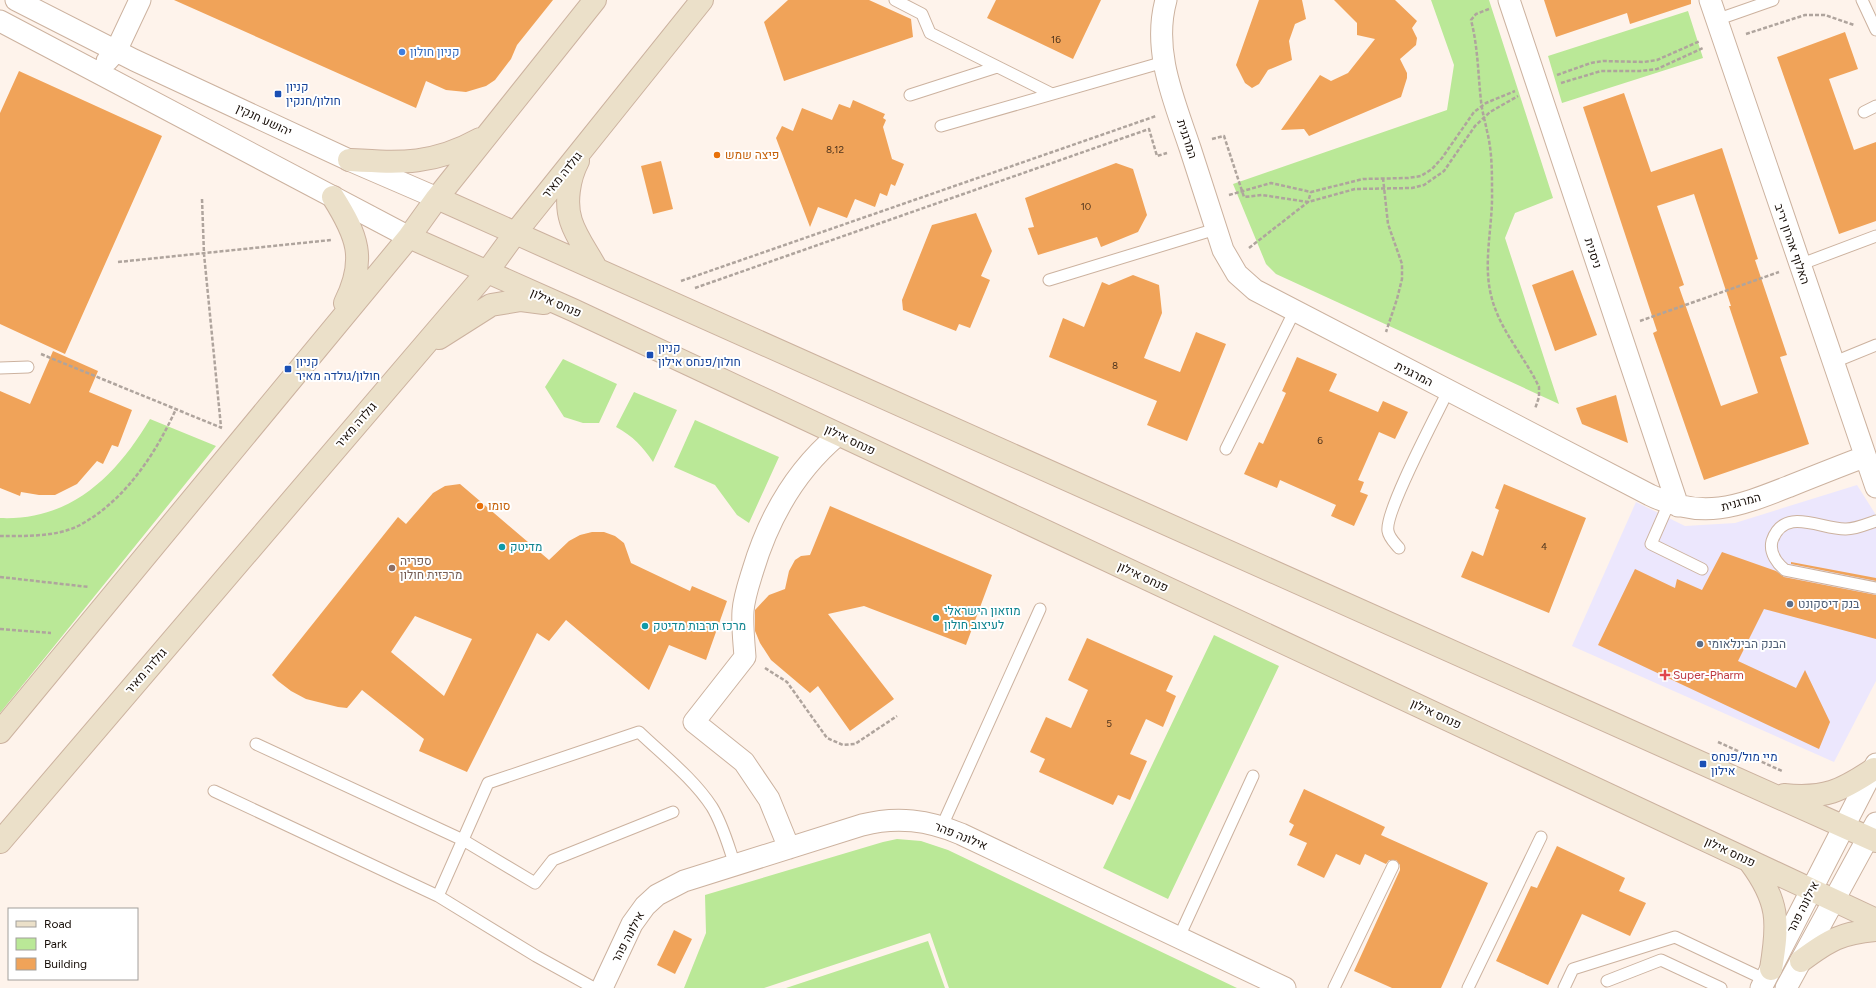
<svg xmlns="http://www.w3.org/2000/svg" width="1876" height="988" viewBox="0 0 1876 988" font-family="Figtree,Heebo,sans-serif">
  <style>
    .commercial { fill: #ece7fd }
    .green { fill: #bae897 }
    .building { fill: #f0a359; fill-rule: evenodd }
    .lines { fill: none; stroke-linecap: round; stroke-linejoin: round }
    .lane-casing { stroke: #ccb29f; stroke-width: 13 }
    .street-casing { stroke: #ccb29f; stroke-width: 23 }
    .secondary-casing { stroke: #ccb29f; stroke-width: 24 }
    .path { stroke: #afa49d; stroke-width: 2.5; stroke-dasharray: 4 2; stroke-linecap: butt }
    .lane { stroke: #fff; stroke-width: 11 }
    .street { stroke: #fff; stroke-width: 21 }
    .secondary { stroke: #ebe0c9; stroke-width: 22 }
    .shop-dot { fill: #3f7fe0; stroke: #fff; stroke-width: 1.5 }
    .transit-dot { fill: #1a4fb4; stroke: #fff; stroke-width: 1.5 }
    .food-dot { fill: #e8710a; stroke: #fff; stroke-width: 1.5 }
    .culture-dot { fill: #0f9aa8; stroke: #fff; stroke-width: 1.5 }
    .education-dot { fill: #8d6e63; stroke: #fff; stroke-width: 1.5 }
    .service-dot { fill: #5c6f8a; stroke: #fff; stroke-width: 1.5 }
    .health-dot { fill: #e0444e; stroke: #fff; stroke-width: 1.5 }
    .labels { text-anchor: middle; stroke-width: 4; stroke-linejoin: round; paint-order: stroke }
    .number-label { font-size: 10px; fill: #4d331c }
    .shop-label { font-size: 12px; fill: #366cbe; stroke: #fff; text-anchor: start }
    .transit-label { font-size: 12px; fill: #164399; stroke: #fff; text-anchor: start }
    .street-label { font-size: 12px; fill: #170e08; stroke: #fff }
    .food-label { font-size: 12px; fill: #c56008; stroke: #fff; text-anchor: start }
    .culture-label { font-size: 12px; fill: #0d838f; stroke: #fff; text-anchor: start }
    .education-label { font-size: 12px; fill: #785e54; stroke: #fff; text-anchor: start }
    .service-label { font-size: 12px; fill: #4e5e75; stroke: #fff; text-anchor: start }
    .health-label { font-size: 12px; fill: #be3a42; stroke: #fff; text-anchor: start }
  </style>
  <rect width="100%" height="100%" fill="#fef3eb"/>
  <path class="commercial" d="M 1857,485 L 1876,515 L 1876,681 L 1834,762 L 1572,646 L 1636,502 L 1685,526 L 1735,523 Z"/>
  <path class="green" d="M 1431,0 L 1489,0 L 1553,198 L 1515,213 L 1505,238 L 1559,404 L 1276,274 L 1266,264 L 1233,184 L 1447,110 L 1454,65 Z
    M 1688,11 L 1703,58 L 1562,103 L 1548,56 Z
    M 563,359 L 617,384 L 599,423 L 583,423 L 564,417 L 545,387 Z
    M 634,392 L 677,410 L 653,462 C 643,447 633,436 616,427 Z
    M 150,419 L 216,446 L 0,713 L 0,518 C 71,521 116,476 150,419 Z
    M 695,420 L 779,457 L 749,523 L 737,515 L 715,485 L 674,467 Z
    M 1214,635 L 1279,666 L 1168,899 L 1103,868 Z
    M 897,839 L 921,841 L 948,850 L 1237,988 L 949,988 L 930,933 L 764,988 L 684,988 L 706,933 L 705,895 L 883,842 Z
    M 928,941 L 945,988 L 786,988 Z"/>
  <path class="building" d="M 174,0 L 553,0 L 517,45 L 511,59 L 495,80 L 486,86 L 466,92 L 446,90 L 426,81 L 416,108 Z
    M 788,0 L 869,0 L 911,19 L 913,37 L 784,81 L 764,22 Z
    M 996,0 L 1101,0 L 1073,59 L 987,18 Z
    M 1259,0 L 1302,0 L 1306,19 L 1295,24 L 1289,41 L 1292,60 L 1268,70 L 1259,84 L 1252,88 L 1245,83 L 1236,65 Z
    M 1334,0 L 1395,0 L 1417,21 L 1412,28 L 1417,38 L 1416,45 L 1400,59 L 1407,73 L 1407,78 L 1401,97 L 1309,136 L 1304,129 L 1281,130 L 1320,75 L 1331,81 L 1348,73 L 1375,39 L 1357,35 L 1357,23 Z
    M 1544,0 L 1691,0 L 1691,4 L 1630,24 L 1627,13 L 1556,37 Z
    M 1845,32 L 1858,69 L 1829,79 L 1854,150 L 1876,142 L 1876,221 L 1839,234 L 1777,57 Z
    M 19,71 L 162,136 L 65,354 L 0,324 L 0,113 Z
    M 1624,93 L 1651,172 L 1722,148 L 1758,259 L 1755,260 L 1787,355 L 1780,357 L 1809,444 L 1704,480 L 1653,333 L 1657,331 L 1583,107 ZM 1694,194 L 1731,306 L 1729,306 L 1758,393 L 1721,406 L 1679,287 L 1684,285 L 1657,206 Z
    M 853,100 L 885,114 L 883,118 L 886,120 L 883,127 L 892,159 L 904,164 L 895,186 L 891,184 L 887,196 L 880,193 L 875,207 L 855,199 L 847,218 L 818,207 L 810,227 L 776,138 L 782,126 L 793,131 L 802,108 L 832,120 L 839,104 L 850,108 Z
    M 661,161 L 673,209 L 653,214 L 641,166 Z
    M 1116,163 L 1133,169 L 1147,215 L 1138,232 L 1101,247 L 1097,237 L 1038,255 L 1028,228 L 1034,227 L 1025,198 Z
    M 976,213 L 992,251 L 981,276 L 990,280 L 970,328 L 959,324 L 956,331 L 903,310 L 902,300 L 932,225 Z
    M 1573,270 L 1597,335 L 1555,351 L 1532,285 Z
    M 1133,275 L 1159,285 L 1162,313 L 1144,358 L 1180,372 L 1196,332 L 1226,344 L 1187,441 L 1147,425 L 1157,401 L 1049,357 L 1063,318 L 1084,327 L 1102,282 L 1109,285 Z
    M 53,351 L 98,371 L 89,392 L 132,410 L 118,447 L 112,445 L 103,464 L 97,461 L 77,484 L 55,495 L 39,495 L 21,492 L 20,496 L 0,488 L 0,391 L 30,404 Z
    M 1297,357 L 1337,374 L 1329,391 L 1378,412 L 1383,401 L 1408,412 L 1395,439 L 1379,432 L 1358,480 L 1364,482 L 1360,492 L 1368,495 L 1354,526 L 1331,516 L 1336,505 L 1280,480 L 1277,488 L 1244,474 L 1259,442 L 1263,444 L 1286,393 L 1282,391 Z
    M 1616,395 L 1628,443 L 1582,424 L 1576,408 Z
    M 460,484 L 549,560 L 569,541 L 580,535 L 592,532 L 604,532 L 615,536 L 624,543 L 631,563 L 690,591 L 692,586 L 727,601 L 706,660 L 669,645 L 649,690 L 566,620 L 549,641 L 537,633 L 467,772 L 419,751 L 424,739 L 362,690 L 347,708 L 338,707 L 306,699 L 291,691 L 278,681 L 272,675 L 398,517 L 406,524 L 433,493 L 445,486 ZM 415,616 L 472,639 L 444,696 L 391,652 Z
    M 1504,484 L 1586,518 L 1549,613 L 1461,577 L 1472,551 L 1483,556 L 1499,510 L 1495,508 Z
    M 830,506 L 992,575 L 966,645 L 864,606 L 828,614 L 894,699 L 850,731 L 818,686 L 810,693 L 771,660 L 760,643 L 755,631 L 755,610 L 769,595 L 785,589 L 789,571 L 795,560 L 801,556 L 810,555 Z
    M 1722,552 L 1776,571 L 1784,577 L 1876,595 L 1876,639 L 1764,609 L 1738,661 L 1796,688 L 1805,670 L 1830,722 L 1819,749 L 1598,645 L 1635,569 L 1675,588 L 1677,579 L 1702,590 Z
    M 1791,562 L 1876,578 L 1876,581 L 1791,564 Z
    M 1087,638 L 1173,676 L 1166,691 L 1176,696 L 1163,727 L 1146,719 L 1130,754 L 1147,761 L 1130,800 L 1118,795 L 1113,805 L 1039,772 L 1045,759 L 1030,752 L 1046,717 L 1071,728 L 1088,690 L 1068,680 Z
    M 1304,789 L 1385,827 L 1381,835 L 1488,883 L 1441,988 L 1392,988 L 1354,971 L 1400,870 L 1400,865 L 1396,860 L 1389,860 L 1386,864 L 1365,854 L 1360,865 L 1336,854 L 1324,878 L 1297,865 L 1307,843 L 1289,835 L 1294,825 L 1289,822 Z
    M 1557,846 L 1625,878 L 1619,891 L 1646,903 L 1630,936 L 1582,914 L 1548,985 L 1496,961 L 1531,886 L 1537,888 Z
    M 674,930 L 692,939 L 675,974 L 657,965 Z"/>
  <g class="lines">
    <defs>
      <path id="lane" d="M 895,0 L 922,14 L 930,33 L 1052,94
        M 1862,0 L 1876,30
        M 1716,20 L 1773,0
        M 910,95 L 997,67
        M 1864,112 L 1876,106
        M 941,126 L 1164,62
        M 1799,265 L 1876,236
        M 1049,280 L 1216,229
        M 1832,363 L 1876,345
        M 0,368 L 28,367
        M 1226,449 L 1294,312
        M 1669,503 L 1651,544 L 1702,569
        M 1876,521 C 1867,524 1856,529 1846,529 C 1822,530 1784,505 1772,541 C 1769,553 1778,564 1785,570 L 1876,588
        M 1399,548 C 1395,543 1389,538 1388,531 C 1384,513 1437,414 1448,391
        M 256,744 L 463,840 L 535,883 L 553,860 L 673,812
        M 214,791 L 438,896 L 536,956 L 594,988
        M 942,826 L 1040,609
        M 438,896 L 488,783 L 639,732 C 664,756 693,778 712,807 C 723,825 728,845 735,865
        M 1179,937 L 1253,776
        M 1607,981 L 1661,960 L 1721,988
        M 1334,988 L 1393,866
        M 1468,988 L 1541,837
        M 1564,988 L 1573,969 L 1675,937 L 1766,980"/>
      <path id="street" d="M 16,0 L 134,60 L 349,160 L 437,198
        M 1166,0 C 1152,51 1174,100 1190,148 C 1201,182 1212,216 1223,250 L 1237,274 L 1255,290 L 1650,495 C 1703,521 1739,506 1790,486 C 1815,476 1840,466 1864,457
        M 1509,0 L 1678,506
        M 1710,0 L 1876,487
        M 0,21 L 409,237
        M 107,61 L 116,51 L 140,0
        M 789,848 L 769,799 L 744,762 L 694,722 L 745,657 C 744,642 742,626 743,611 C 744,597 749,583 753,570 C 769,517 796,470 838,435
        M 602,988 L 632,924 L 645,906 L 657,895 L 684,881 L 862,825 C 897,816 928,820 961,834 L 1285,988
        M 1761,988 L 1876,764
        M 1786,988 L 1876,823"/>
      <path id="secondary" d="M 349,160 C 402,163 433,165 480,139
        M 578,161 C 569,178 565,203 571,221 C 576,237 588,253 596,268
        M 333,197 C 357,235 367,259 345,303
        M 437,198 L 1876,841
        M 409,237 L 573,310 L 1876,920
        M 439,338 L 491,305 L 521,300 L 544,303
        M 0,732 L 409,237 L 437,198 L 595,0
        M 1784,795 C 1825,799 1841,791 1874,769
        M 0,842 L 487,272 L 516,232 L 702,0
        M 1750,862 C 1779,901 1779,922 1771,969
        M 1801,961 C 1829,940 1841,933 1876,930"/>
    </defs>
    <use href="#lane" class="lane-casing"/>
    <use href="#street" class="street-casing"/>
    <use href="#secondary" class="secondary-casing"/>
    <path class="path" d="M 1489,9 L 1476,14 L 1471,20 C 1478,47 1478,74 1481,101 C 1482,111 1485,121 1487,131 C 1492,151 1492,171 1492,191 C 1493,227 1482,264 1492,299 C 1501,332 1525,357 1539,387 L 1539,397 L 1535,409
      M 1746,34 L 1805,15 L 1825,15 L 1854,25
      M 1557,75 L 1591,63 L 1603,61 L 1644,62 L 1657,60 L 1700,41
      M 1561,83 L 1601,71 L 1640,71 L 1657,69 L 1703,48
      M 1212,139 L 1224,136 L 1244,197 L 1262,195 L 1308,202 L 1355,189 L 1412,188 L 1424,185 L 1444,171 L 1475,126 L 1490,112 L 1518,96
      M 1383,178 L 1388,224 L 1402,264 L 1402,279 L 1397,299 L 1386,332
      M 1229,195 L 1271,183 L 1311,192 L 1363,179 L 1408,178 L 1421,176 L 1432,169 L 1442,158 L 1474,112 L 1486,103 L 1515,91
      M 202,199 L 204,254 L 221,427
      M 1249,248 L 1308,202 L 1311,192
      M 118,262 L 331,240
      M 681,281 L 1156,116
      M 695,288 L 1149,129 L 1157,156 L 1167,153
      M 1640,321 L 1779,272
      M 41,354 L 222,428
      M 0,536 C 24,536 56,537 78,526 C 124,502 155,455 176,409
      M 0,577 L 89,587
      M 0,629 L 51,633
      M 765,668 L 787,682 L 827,738 L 843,745 L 855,744 L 897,716
      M 1718,742 L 1782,771"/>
    <use href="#lane" class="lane"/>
    <use href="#street" class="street"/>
    <use href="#secondary" class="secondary"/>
  </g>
  <circle class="shop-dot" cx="402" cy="52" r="4"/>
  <g class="transit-dot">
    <rect x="274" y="90" width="8" height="8" rx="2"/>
    <rect x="646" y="351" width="8" height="8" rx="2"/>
    <rect x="284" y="365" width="8" height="8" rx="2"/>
    <rect x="1699" y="760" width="8" height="8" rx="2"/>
  </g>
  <g class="food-dot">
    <circle cx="717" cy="155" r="4"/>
    <circle cx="480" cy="506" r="4"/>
  </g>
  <g class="culture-dot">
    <circle cx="502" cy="547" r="4"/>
    <circle cx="936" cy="618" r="4"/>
    <circle cx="645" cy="626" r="4"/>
  </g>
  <circle class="education-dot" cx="392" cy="568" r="4"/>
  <g class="service-dot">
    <circle cx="1790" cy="604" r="4"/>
    <circle cx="1700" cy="644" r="4"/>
  </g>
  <path class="health-dot" d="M1663 669h4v4h4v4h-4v4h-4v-4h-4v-4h4z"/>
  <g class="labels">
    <g class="number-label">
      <text x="1056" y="43">16</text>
      <text x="835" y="153">8,12</text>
      <text x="1086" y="210">10</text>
      <text x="1115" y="369">8</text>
      <text x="1320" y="444">6</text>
      <text x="1544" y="550">4</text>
      <text x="1109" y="727">5</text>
    </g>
    <g class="shop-label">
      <text x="410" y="56">קניון חולון</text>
    </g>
    <g class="transit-label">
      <text x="286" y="91">קניון<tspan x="286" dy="14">חולון/חנקין</tspan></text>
      <text x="658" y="352">קניון<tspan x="658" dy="14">חולון/פנחס אילון</tspan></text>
      <text x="296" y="366">קניון<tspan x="296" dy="14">חולון/גולדה מאיר</tspan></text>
      <text x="1711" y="761">מיי מול/פנחס<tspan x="1711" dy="14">אילון</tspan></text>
    </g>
    <g class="street-label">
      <text transform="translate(264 120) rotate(25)" y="4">יהושע חנקין</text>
      <text transform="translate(1187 139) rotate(72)" y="4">המרגנית</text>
      <text transform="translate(562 175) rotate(-51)" y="4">גולדה מאיר</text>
      <text transform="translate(1792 244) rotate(71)" y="4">האלוף אהרון יריב</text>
      <text transform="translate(1593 253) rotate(72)" y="4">ניסנית</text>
      <text transform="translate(556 303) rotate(24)" y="4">פנחס אילון</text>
      <text transform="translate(1414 374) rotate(27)" y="4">המרגנית</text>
      <text transform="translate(356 425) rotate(-49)" y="4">גולדה מאיר</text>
      <text transform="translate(850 440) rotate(25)" y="4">פנחס אילון</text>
      <text transform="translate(1741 502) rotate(-15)" y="4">המרגנית</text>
      <text transform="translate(1143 577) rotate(25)" y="4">פנחס אילון</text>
      <text transform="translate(146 671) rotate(-49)" y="4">גולדה מאיר</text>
      <text transform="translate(1436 714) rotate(25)" y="4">פנחס אילון</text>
      <text transform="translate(961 836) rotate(22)" y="4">אילונה פהר</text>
      <text transform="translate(1730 852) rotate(25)" y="4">פנחס אילון</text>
      <text transform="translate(1803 907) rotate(-63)" y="4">אילונה פהר</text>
      <text transform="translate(628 937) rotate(-62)" y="4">אילונה פהר</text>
    </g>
    <g class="food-label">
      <text x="725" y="159">פיצה שמש</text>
      <text x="488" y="510">סומו</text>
    </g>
    <g class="culture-label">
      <text x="510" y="551">מדיטק</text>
      <text x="944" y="615">מוזאון הישראלי<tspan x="944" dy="14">לעיצוב חולון</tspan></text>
      <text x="653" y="630">מרכז תרבות מדיטק</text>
    </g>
    <g class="education-label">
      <text x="400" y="565">ספריה<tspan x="400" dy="14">מרכזית חולון</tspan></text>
    </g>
    <g class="service-label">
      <text x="1798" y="608">בנק דיסקונט</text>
      <text x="1708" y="648">הבנק הבינלאומי</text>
    </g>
    <g class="health-label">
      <text x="1673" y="679">Super-Pharm</text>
    </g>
  </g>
  <rect x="8" y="908" width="130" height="72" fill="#ffffff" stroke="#a29f9c"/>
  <rect x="16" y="921" width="20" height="6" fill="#ebe0c9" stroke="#a29f9c"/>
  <text x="44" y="928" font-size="12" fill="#170e08">Road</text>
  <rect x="16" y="938" width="20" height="12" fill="#bae897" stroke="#a29f9c"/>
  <text x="44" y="948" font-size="12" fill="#170e08">Park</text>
  <rect x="16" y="958" width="20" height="12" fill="#f0a359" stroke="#a29f9c"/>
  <text x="44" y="968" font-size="12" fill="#170e08">Building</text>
</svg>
